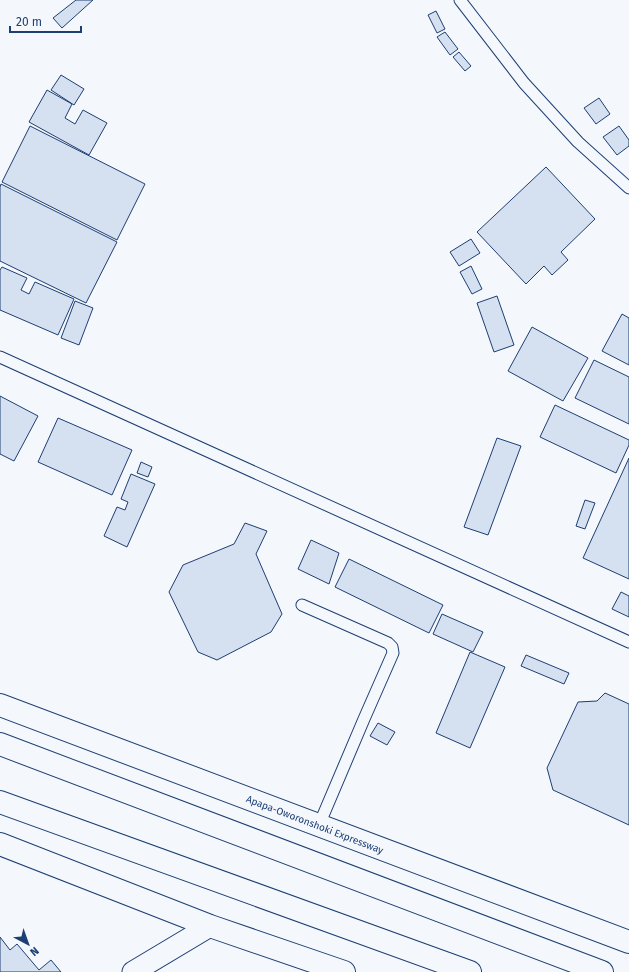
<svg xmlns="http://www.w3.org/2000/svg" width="629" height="972" viewBox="0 0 629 972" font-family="'Fira Sans',sans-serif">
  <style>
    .building { fill: #d5e0f0; stroke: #1d3f73 }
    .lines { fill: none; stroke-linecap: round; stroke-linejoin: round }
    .service-casing { stroke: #1d3f73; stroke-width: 13 }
    .minor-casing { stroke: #1d3f73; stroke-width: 23 }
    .primary-casing { stroke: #1d3f73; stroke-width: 24 }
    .motorway-casing { stroke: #1d3f73; stroke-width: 24 }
    .service { stroke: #f4f7fb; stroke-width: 11 }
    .minor { stroke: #f4f7fb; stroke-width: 21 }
    .primary { stroke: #f4f7fb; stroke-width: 22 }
    .motorway { stroke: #f4f7fb; stroke-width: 22 }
    .labels { text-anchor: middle; stroke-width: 3; stroke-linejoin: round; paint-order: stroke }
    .street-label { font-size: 10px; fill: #1d3f73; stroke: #f4f7fb }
  </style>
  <rect width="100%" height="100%" fill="#f4f7fb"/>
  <path class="building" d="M 76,0 L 93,0 L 62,28 L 53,18 Z
    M 436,11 L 445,29 L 437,33 L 428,15 Z
    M 445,32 L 458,49 L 450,55 L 437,37 Z
    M 459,52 L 471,66 L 465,71 L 453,57 Z
    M 61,75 L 84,89 L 74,105 L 51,90 Z
    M 47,90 L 72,104 L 65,118 L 75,124 L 83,110 L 107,123 L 89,155 L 29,122 Z
    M 599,98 L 610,114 L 596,124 L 584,108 Z
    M 30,126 L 145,184 L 117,240 L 2,182 Z
    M 619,126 L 629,140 L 629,146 L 617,155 L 603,137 Z
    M 546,167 L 595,219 L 561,252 L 568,260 L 552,275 L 544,266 L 526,284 L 477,232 Z
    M 1,184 L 117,242 L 86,303 L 0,261 L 0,187 Z
    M 471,239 L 480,253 L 459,266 L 450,252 Z
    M 471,266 L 482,289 L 472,294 L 460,272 Z
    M 2,267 L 27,278 L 21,290 L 29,294 L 35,282 L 74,299 L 58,335 L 0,310 L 0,270 Z
    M 497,296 L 514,345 L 494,352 L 477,303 Z
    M 75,301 L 93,308 L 79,345 L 61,338 Z
    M 622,314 L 629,318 L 629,365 L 602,351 Z
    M 532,327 L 588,358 L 563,401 L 508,371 Z
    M 594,360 L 629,377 L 629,424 L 575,398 Z
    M 0,396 L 38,416 L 14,461 L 0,454 Z
    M 555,405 L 629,440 L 629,445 L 616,473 L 540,437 Z
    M 58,418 L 132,450 L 112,495 L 38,462 Z
    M 497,438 L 521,446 L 488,535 L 464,527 Z
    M 629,458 L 629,579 L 583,558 Z
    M 141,462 L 152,467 L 148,477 L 137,473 Z
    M 131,474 L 155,484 L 127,547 L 104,536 L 117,507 L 125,510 L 128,502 L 121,499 Z
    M 585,500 L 595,503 L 585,529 L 576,526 Z
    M 245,523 L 267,531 L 256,554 L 282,614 L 271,632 L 217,660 L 198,652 L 169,592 L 183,565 L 234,544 Z
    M 311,540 L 339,553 L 329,584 L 298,569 Z
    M 349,559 L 443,605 L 429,633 L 335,587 Z
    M 621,592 L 629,596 L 629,617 L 612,609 Z
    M 442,614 L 483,632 L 473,652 L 433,634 Z
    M 470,652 L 505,667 L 470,748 L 436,733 Z
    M 526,655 L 569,673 L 564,684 L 521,666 Z
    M 605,693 L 629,704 L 629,825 L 553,790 L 547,768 L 578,702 L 597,701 Z
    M 378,723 L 395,732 L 387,745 L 370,736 Z
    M 0,937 L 10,950 L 17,944 L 39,970 L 51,960 L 61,972 L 0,972 Z"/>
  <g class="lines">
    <defs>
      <path id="service" d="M 460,0 L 524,83 L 578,142 L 629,188
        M 0,357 L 629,642
        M 302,605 L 388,643 L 392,647 L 393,653 L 364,719 L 319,825"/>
      <path id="minor" d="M 133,972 L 210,926"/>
      <path id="primary" d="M 0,705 L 629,942
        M 0,844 L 210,926 L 344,972"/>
      <path id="motorway" d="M 0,744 L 602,972
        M 0,802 L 470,972"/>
    </defs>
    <use href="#service" class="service-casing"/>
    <use href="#minor" class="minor-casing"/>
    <use href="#primary" class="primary-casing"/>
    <use href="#motorway" class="motorway-casing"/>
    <use href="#service" class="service"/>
    <use href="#minor" class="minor"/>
    <use href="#primary" class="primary"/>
    <use href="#motorway" class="motorway"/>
  </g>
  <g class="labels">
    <g class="street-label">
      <text transform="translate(315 824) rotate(21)" y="4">Apapa-Oworonshoki Expressway</text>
    </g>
  </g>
  <g transform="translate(28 944) rotate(139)" stroke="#f4f7fb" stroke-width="3" paint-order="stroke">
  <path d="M0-3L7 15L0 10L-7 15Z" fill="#1d3f73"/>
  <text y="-6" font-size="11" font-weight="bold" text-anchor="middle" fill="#1d3f73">N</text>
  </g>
  <path d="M10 26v6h71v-6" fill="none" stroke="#1d3f73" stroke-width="2"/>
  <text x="16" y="26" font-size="12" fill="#1d3f73" stroke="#f4f7fb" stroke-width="3" paint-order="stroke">20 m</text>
</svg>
